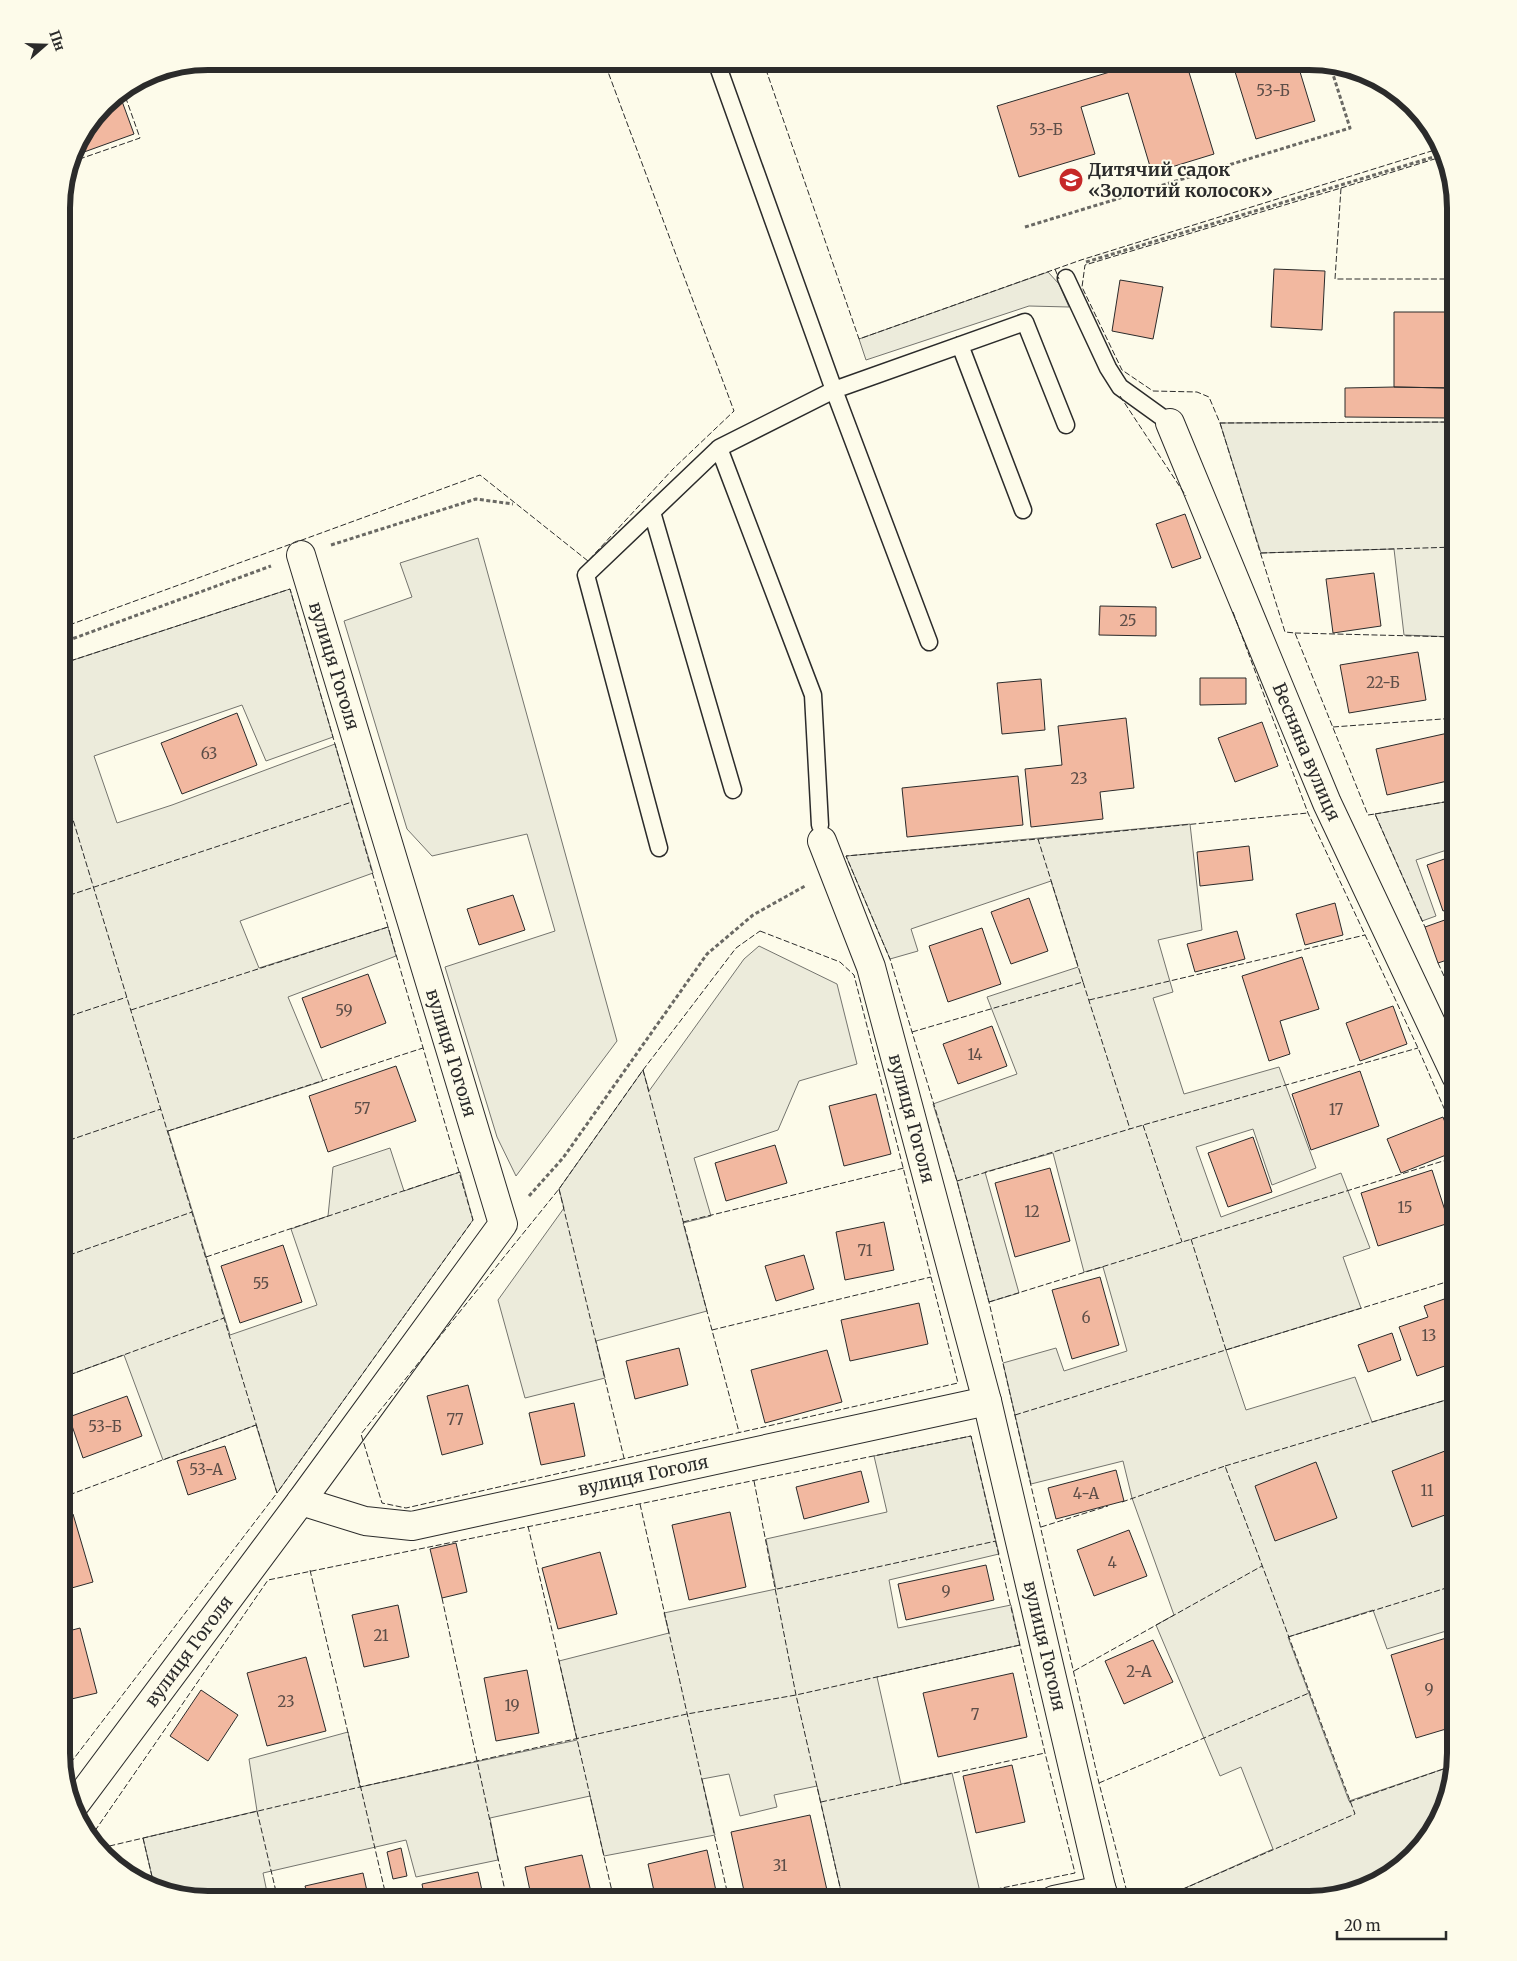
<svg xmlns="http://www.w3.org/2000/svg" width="1517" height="1961" viewBox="0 0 1517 1961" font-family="Merriweather,serif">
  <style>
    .green { fill: #ecebdb; stroke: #74746e }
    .building { fill: #f2b8a0; stroke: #2b2b2b }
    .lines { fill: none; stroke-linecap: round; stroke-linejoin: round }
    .lane-casing { stroke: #2b2b2b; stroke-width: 19 }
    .street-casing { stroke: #2b2b2b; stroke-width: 30 }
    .path { stroke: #6a6964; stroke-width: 3; stroke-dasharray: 4 2.5; stroke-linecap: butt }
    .lane { stroke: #fdfbea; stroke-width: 16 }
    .street { stroke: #fdfbea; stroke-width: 28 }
    .fence { stroke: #2b2b2b; stroke-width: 1; stroke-dasharray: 6 2.5; stroke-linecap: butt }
    .labels { text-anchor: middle; stroke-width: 4; stroke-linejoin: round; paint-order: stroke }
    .number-label { font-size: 15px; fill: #5d4e48 }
    .poi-label { font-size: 18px; font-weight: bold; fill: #2b2b2b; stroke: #fdfbea; text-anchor: start }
    .street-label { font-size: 18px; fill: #2b2b2b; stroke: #fdfbea }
    .rim { fill: none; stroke: #2b2b2b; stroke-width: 6 }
  </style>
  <rect width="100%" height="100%" fill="#fdfbea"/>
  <path class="green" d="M 1048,272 L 1059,284 L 1069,307 L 1029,306 L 866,360 L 859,339 Z
    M 1456,320 L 1456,637 L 1404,635 L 1394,549 L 1261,553 L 1220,423 L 1454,422 Z
    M 478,538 L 617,1041 L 516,1176 L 497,1137 L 445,967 L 555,931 L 527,834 L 432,856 L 407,829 L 344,621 L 412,597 L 400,563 Z
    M 290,589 L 333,737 L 266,761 L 242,705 L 94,756 L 117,823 L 172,805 L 335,744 L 373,873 L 240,921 L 259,968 L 388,927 L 396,956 L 288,997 L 323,1081 L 168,1131 L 230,1335 L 317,1305 L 291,1229 L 328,1216 L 333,1167 L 390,1148 L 404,1191 L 460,1172 L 473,1220 L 277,1493 L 256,1425 L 163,1460 L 124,1355 L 72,1374 L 61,1344 L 61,664 Z
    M 1456,800 L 1456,847 L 1416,860 L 1436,916 L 1422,921 L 1375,814 Z
    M 1190,824 L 1202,930 L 1158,940 L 1173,992 L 1153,998 L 1184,1094 L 1279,1067 L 1316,1168 L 1272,1185 L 1253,1129 L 1196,1147 L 1221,1217 L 1341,1173 L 1370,1248 L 1343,1257 L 1361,1308 L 1226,1350 L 1246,1410 L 1355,1377 L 1372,1422 L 1456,1397 L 1456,1628 L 1387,1649 L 1373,1610 L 1288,1637 L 1349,1801 L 1452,1766 L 1436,1826 L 1390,1875 L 1310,1900 L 1158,1900 L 1273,1849 L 1241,1767 L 1220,1776 L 1156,1625 L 1174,1615 L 1132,1498 L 1123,1461 L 1031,1484 L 1003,1363 L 1056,1348 L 1064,1371 L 1127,1351 L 1103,1267 L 1084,1272 L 1053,1153 L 985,1172 L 1019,1293 L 989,1302 L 957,1181 L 933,1104 L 1017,1074 L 987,997 L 1078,967 L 1051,881 L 911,929 L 918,951 L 890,959 L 846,856 Z
    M 759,946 L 837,984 L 857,1064 L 799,1081 L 778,1130 L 694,1158 L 711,1216 L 683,1223 L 707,1311 L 596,1341 L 605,1378 L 525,1398 L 498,1300 L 564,1208 L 559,1189 L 643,1070 L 649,1091 L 744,959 Z
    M 971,1436 L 999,1554 L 889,1580 L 898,1628 L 1011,1605 L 1020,1645 L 877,1677 L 901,1784 L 952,1773 L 980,1892 L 943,1900 L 843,1900 L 817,1786 L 774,1795 L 777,1807 L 740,1816 L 729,1774 L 702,1779 L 715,1835 L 604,1856 L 590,1796 L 490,1818 L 498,1860 L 416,1877 L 406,1840 L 263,1873 L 268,1897 L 254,1900 L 207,1900 L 154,1885 L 143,1838 L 257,1811 L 249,1759 L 348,1732 L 360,1787 L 577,1740 L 559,1661 L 669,1633 L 664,1613 L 776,1589 L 766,1539 L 887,1512 L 874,1456 Z"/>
  <path class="building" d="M 1143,62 L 1212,62 L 1188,69 L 1214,154 L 1152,173 L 1128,93 L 1081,107 L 1095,154 L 1019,177 L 997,106 Z
    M 1232,62 L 1297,62 L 1315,121 L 1256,139 Z
    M 119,93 L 134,134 L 73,156 L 76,143 L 111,98 Z
    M 1274,269 L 1325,271 L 1322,330 L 1271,327 Z
    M 1120,280 L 1163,287 L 1153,339 L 1112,331 Z
    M 1394,312 L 1450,312 L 1450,388 L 1394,387 Z
    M 1394,387 L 1450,388 L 1450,418 L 1345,417 L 1345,388 Z
    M 1185,514 L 1201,558 L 1172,568 L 1156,524 Z
    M 1374,573 L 1381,626 L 1333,633 L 1326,579 Z
    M 1100,606 L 1156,607 L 1156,636 L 1099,635 Z
    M 1418,652 L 1426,700 L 1349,713 L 1340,665 Z
    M 1200,678 L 1246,678 L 1246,704 L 1200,705 Z
    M 1041,679 L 1045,730 L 1002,734 L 997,683 Z
    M 237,713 L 257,765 L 182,794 L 161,743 Z
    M 1126,718 L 1134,788 L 1100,792 L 1103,819 L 1031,827 L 1025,769 L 1062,765 L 1058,726 Z
    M 1262,722 L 1278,766 L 1235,782 L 1218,738 Z
    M 1448,733 L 1456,770 L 1456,779 L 1387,795 L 1376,749 Z
    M 1018,776 L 1023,825 L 907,837 L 902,788 Z
    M 1249,846 L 1253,880 L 1200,886 L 1197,852 Z
    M 1456,855 L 1456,906 L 1443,911 L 1427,865 Z
    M 513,895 L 525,930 L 479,945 L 467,909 Z
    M 1029,898 L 1048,951 L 1011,964 L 991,912 Z
    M 1335,903 L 1343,935 L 1305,945 L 1296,914 Z
    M 1456,916 L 1456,957 L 1438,963 L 1425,927 Z
    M 982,928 L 1001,984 L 948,1002 L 929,946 Z
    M 1237,931 L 1245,959 L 1195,972 L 1187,944 Z
    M 1302,957 L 1319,1009 L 1280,1021 L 1290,1054 L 1269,1061 L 1242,976 Z
    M 368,974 L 386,1023 L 321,1048 L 302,998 Z
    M 1393,1006 L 1407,1044 L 1360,1061 L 1346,1023 Z
    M 992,1026 L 1007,1066 L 958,1084 L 943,1044 Z
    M 396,1066 L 416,1121 L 328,1152 L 309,1096 Z
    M 1360,1071 L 1379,1126 L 1311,1150 L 1292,1094 Z
    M 876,1094 L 891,1154 L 844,1166 L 829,1106 Z
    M 1443,1117 L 1456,1151 L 1401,1173 L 1387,1139 Z
    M 1253,1137 L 1272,1192 L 1228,1207 L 1208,1153 Z
    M 775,1145 L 787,1183 L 726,1201 L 715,1163 Z
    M 1050,1168 L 1070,1241 L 1015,1257 L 995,1183 Z
    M 1432,1170 L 1449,1223 L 1378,1246 L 1361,1193 Z
    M 884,1222 L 894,1270 L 845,1280 L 836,1232 Z
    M 1456,1239 L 1456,1262 L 1448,1242 Z
    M 283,1245 L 302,1302 L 240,1323 L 221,1266 Z
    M 804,1255 L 814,1289 L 776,1301 L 765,1266 Z
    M 1100,1277 L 1119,1345 L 1072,1359 L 1052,1290 Z
    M 1456,1295 L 1456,1345 L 1448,1348 L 1453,1363 L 1417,1376 L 1399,1327 L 1428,1317 L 1424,1306 Z
    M 919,1303 L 928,1344 L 850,1361 L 841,1320 Z
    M 1392,1333 L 1401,1360 L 1368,1372 L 1358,1345 Z
    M 679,1348 L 688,1385 L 635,1399 L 626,1361 Z
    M 827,1350 L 842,1402 L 765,1423 L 751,1370 Z
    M 468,1385 L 483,1444 L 442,1455 L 427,1396 Z
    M 127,1396 L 142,1436 L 83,1458 L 69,1417 Z
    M 574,1403 L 585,1456 L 541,1465 L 529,1413 Z
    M 225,1446 L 236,1479 L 188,1495 L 177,1461 Z
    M 1453,1448 L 1456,1455 L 1456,1511 L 1412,1527 L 1392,1471 Z
    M 1316,1462 L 1337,1518 L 1275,1541 L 1255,1486 Z
    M 1116,1470 L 1124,1501 L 1056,1519 L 1048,1488 Z
    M 861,1471 L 869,1502 L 804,1519 L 796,1487 Z
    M 730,1512 L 746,1587 L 689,1600 L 672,1525 Z
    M 73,1514 L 93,1582 L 61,1591 L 61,1517 Z
    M 1129,1530 L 1147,1576 L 1094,1596 L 1077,1550 Z
    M 456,1543 L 467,1592 L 442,1598 L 430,1549 Z
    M 600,1552 L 617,1614 L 558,1629 L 542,1568 Z
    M 986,1565 L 994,1600 L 906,1620 L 898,1584 Z
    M 398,1605 L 409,1657 L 364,1667 L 352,1615 Z
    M 80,1628 L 97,1693 L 63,1701 L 61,1695 L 61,1633 Z
    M 1456,1635 L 1456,1726 L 1416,1738 L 1391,1655 Z
    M 1153,1640 L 1173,1682 L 1124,1704 L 1105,1661 Z
    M 306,1657 L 326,1731 L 267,1746 L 247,1673 Z
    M 527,1670 L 539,1733 L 496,1741 L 484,1678 Z
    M 1013,1673 L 1027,1737 L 938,1757 L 923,1693 Z
    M 201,1690 L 238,1715 L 208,1761 L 170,1736 Z
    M 1012,1765 L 1025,1822 L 976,1833 L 963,1776 Z
    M 810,1815 L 829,1899 L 746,1900 L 731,1832 Z
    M 401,1848 L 407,1876 L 393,1879 L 387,1852 Z
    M 707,1850 L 718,1900 L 656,1900 L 648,1864 Z
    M 582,1855 L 593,1900 L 532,1900 L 525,1867 Z
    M 478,1872 L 484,1900 L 425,1900 L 422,1884 Z
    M 363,1873 L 369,1900 L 309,1900 L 305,1886 Z"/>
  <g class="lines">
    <defs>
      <path id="lane" d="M 716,61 L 834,390 L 929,642
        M 1066,278 L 1108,368 L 1120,387 L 1170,423
        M 960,345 L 1023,510
        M 652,512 L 733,790
        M 820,825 L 813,695 L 719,448 L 834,390 L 1025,322 L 1066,425
        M 659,848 L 586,575 L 719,448"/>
      <g id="street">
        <path id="s1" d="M 1170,423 L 1327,803 L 1456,1076"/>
        <path id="s2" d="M 822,841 L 871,967 L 987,1401 L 1104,1900"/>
        <path id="s3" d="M 301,1501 L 365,1521 L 412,1526 L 987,1401"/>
        <path id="s4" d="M 76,1803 L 301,1501 L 503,1224 L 301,555"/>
        <path d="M 1054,1900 L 1102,1890"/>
      </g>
    </defs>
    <use href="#lane" class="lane-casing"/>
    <use href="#street" class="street-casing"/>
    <path class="path" d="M 1025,227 L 1350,128 L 1330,65
      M 1086,262 L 1440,155
      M 331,545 L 476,499 L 513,504
      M 61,643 L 271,566
      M 529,1196 L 563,1158 L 707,954 L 753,915 L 805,886"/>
    <use href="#lane" class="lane"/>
    <use href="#street" class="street"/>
    <path class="fence" d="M 763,61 L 859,339 L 1081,260 L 1438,149
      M 71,162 L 140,138 L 123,90
      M 1341,188 L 1441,157
      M 1055,269 L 1059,279
      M 1456,320 L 1455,422 L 1220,423 L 1209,397 L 1197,392 L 1153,391 L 1122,370 L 1082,287 L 1085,265 L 1341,188 L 1335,279 L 1456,279
      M 1120,396 L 1186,496
      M 1220,423 L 1285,632 L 1295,633 L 1368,815 L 1375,814 L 1425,927
      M 1261,553 L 1456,547
      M 1233,612 L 1308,813 L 1418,1048 L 1456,1136
      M 61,628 L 480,475 L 588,561 L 673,469 L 734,411 L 604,61
      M 1295,633 L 1456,637
      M 1333,727 L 1456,718
      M 61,780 L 277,1493 L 473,1220 L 290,589 L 61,664
      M 1375,814 L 1456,800
      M 1038,839 L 1308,813
      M 61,898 L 352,802
      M 760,931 L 840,962 L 854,975 L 958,1383 L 406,1508 L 382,1503 L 361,1434 L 559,1189 L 643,1070 L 736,948 Z
      M 1438,963 L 1456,1002
      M 1083,982 L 1038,839 L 846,856 L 890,959 L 957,1181 L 989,1302 L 1099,1783 L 1129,1900
      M 1089,1000 L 1365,935
      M 131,1010 L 388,927
      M 61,1019 L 127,997
      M 912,1032 L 1083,982 L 1130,1129
      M 643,1070 L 739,1432
      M 1143,1125 L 1182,1242
      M 168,1131 L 423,1048
      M 61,1143 L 161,1109
      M 957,1181 L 1143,1125 L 1418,1048
      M 559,1189 L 624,1458
      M 683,1222 L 904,1168
      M 1191,1239 L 1226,1350
      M 206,1257 L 460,1172
      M 61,1258 L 192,1212
      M 989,1302 L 1456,1157
      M 712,1330 L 931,1277
      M 61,1378 L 224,1318
      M 1015,1415 L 1456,1279
      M 1225,1466 L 1456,1397
      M 754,1481 L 796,1695 L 843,1900
      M 61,1498 L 256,1425
      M 1122,1502 L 1225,1466 L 1355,1814 L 1158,1900
      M 640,1504 L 729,1900
      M 528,1526 L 614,1900
      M 1041,1527 L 1108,1506
      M 310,1570 L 387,1900
      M 777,1589 L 996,1541
      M 442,1598 L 507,1900
      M 1288,1637 L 1456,1585
      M 1074,1671 L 1262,1566
      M 61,1726 L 72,1761 L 277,1493
      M 1099,1783 L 1309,1693
      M 821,1802 L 1045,1753
      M 1349,1802 L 1452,1766
      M 257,1811 L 278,1900
      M 90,1838 L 268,1580 L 971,1436 L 1045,1753 L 1075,1873 L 943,1900
      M 143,1838 L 154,1885
      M 101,1848 L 360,1787 L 687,1714 L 796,1695 L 1020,1645"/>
  </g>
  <defs>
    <symbol id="school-disc" viewBox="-11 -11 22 22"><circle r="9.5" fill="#c62828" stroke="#fdfbea"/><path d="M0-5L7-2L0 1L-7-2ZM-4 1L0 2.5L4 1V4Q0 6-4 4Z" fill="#fff"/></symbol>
  </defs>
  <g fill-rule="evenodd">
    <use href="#school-disc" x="1057" y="166" width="28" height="28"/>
  </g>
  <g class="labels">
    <g class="number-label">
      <text x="1273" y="96">53-Б</text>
      <text x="1046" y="135">53-Б</text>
      <text x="1128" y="626">25</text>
      <text x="1383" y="688">22-Б</text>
      <text x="209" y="759">63</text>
      <text x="1079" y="784">23</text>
      <text x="344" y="1016">59</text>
      <text x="975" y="1060">14</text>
      <text x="362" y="1114">57</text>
      <text x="1336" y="1115">17</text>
      <text x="1405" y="1213">15</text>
      <text x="1032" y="1217">12</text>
      <text x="865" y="1256">71</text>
      <text x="261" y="1289">55</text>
      <text x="1086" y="1323">6</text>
      <text x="1429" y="1341">13</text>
      <text x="455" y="1425">77</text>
      <text x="105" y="1432">53-Б</text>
      <text x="206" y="1475">53-А</text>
      <text x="1427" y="1496">11</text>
      <text x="1086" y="1499">4-А</text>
      <text x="1112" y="1568">4</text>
      <text x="946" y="1597">9</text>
      <text x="381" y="1641">21</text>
      <text x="1139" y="1677">2-А</text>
      <text x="1429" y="1695">9</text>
      <text x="286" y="1707">23</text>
      <text x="512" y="1711">19</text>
      <text x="975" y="1720">7</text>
      <text x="780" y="1871">31</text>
    </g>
    <g class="poi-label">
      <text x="1088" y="176">Дитячий садок<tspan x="1088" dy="21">«Золотий колосок»</tspan></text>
    </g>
    <g class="street-label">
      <text transform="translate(334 666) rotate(73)" y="6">вулиця Гоголя</text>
      <text dy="6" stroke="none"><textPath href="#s1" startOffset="356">Весняна вулиця</textPath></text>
      <text transform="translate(451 1053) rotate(73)" y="6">вулиця Гоголя</text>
      <text dy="6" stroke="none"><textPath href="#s2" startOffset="292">вулиця Гоголя</textPath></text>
      <text dy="6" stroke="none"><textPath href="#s3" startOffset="351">вулиця Гоголя</textPath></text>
      <text dy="6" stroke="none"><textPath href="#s2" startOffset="836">вулиця Гоголя</textPath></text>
      <text dy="6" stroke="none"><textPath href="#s4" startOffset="189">вулиця Гоголя</textPath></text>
    </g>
  </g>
  <path d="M0 0H1517V1961H0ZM208 70H1309A138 138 0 0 1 1447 208V1753A138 138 0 0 1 1309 1891H208A138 138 0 0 1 70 1753V208A138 138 0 0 1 208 70Z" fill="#fdfbea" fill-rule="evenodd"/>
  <path class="rim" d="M208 70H1309A138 138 0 0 1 1447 208V1753A138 138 0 0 1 1309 1891H208A138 138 0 0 1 70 1753V208A138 138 0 0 1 208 70Z"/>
  <g transform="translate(45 45) rotate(70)" stroke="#fdfbea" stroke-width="4" paint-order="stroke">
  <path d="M0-4L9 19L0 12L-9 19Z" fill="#2b2b2b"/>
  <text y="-8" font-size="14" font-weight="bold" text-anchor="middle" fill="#2b2b2b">Пн</text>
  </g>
  <path d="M1337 1931v8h109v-8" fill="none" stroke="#2b2b2b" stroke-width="2.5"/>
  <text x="1344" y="1931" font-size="15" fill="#2b2b2b" stroke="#fdfbea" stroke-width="4" paint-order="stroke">20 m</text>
</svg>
